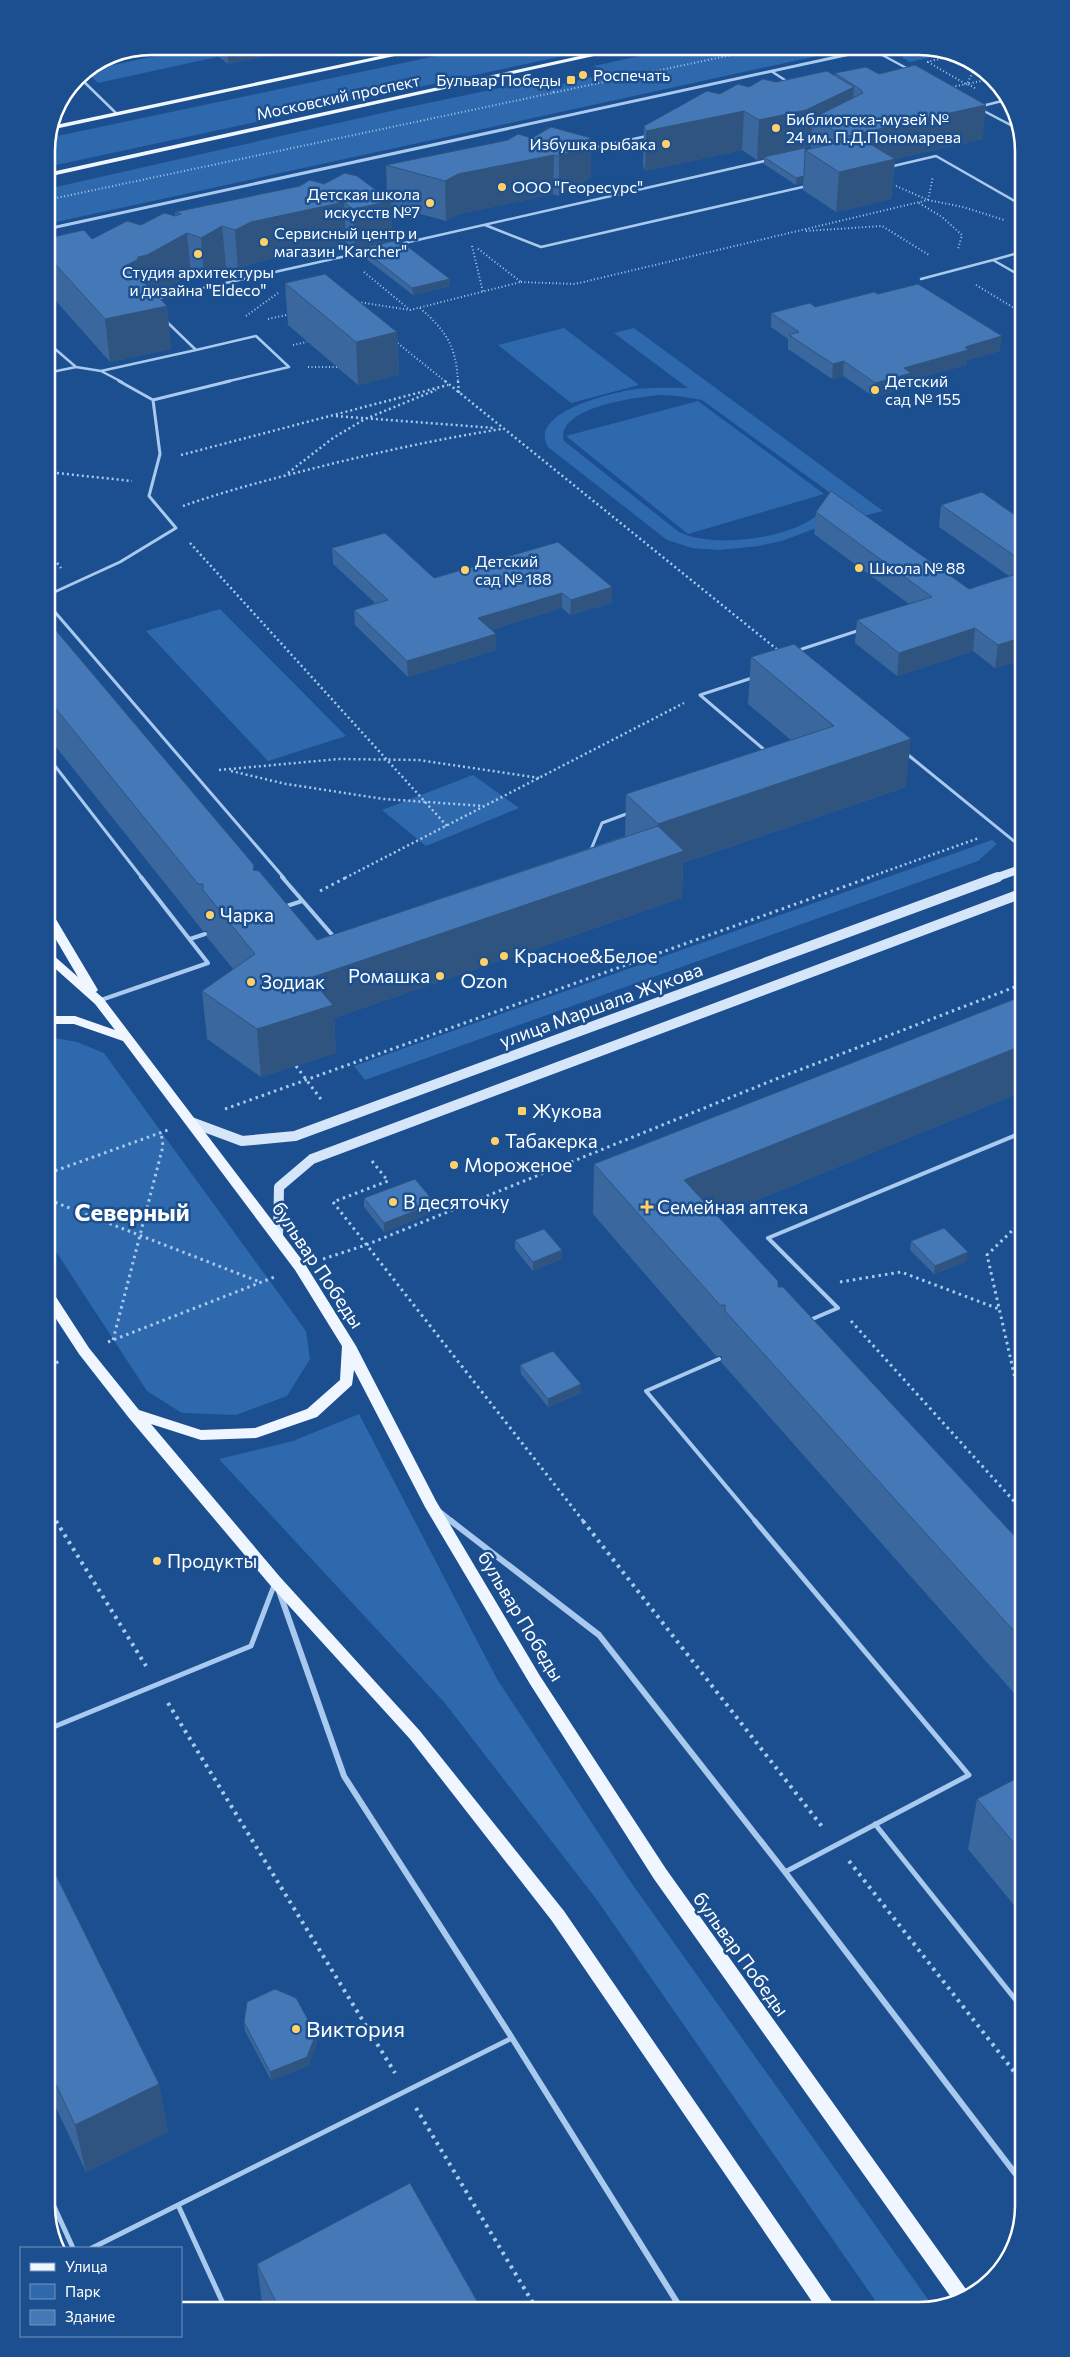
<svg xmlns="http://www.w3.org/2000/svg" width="1070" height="2357" viewBox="0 0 1070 2357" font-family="Commissioner,sans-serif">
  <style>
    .green { fill: #2e69ad; fill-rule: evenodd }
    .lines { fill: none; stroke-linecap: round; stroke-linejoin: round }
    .path-far3 { stroke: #a9c9ee; stroke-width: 2; stroke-dasharray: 1 2.5; stroke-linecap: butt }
    .path-far2 { stroke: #a9c9ee; stroke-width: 2.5; stroke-dasharray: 2 3; stroke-linecap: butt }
    .path-far1 { stroke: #a9c9ee; stroke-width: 3; stroke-dasharray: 2.5 4; stroke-linecap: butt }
    .path { stroke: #a9c9ee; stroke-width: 4; stroke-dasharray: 3 5; stroke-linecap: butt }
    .lane-far3 { stroke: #a9c9ee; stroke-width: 2.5 }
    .lane-far2 { stroke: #a9c9ee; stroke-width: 3 }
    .lane-far1 { stroke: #a9c9ee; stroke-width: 4 }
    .lane { stroke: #a9c9ee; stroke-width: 5 }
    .street-far2 { stroke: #a9c9ee; stroke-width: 3 }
    .street-far1 { stroke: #a9c9ee; stroke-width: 5 }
    .street { stroke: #a9c9ee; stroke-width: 6 }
    .secondary-far1 { stroke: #d6e6fa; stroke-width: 8 }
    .secondary { stroke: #d6e6fa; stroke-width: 10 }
    .primary { fill: #f0f6ff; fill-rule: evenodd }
    .wall { fill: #3a679d; fill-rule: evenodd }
    .shaded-wall { fill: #305480 }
    .building { fill: #4478b7; stroke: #305480 }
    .poi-dot { fill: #ffd166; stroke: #1b4f8f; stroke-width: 2 }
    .labels { text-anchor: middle; stroke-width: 5; stroke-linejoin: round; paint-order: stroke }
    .far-poi-label { font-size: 16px; fill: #fff; stroke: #1b4f8f; text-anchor: start }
    .far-street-label { font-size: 16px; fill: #fff; stroke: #1b4f8f }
    .poi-label { font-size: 19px; fill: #fff; stroke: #1b4f8f; text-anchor: start }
    .street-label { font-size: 19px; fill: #fff; stroke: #1b4f8f }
    .near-poi-label { font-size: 22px; fill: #fff; stroke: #1b4f8f; text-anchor: start }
    .district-label { font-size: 24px; font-weight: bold; fill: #fff; stroke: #1b4f8f }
    .rim { fill: none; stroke: #fff; stroke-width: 2.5 }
  </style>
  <rect width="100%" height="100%" fill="#1b4f8f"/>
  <path class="green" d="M 201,46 L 268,46 L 98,83 L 86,71 Z
    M 483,46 L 597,46 L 563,56 L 47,167 L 48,138 Z
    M 685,46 L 863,46 L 47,224 L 47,189 L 400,109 L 528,82 L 539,89 L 606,74 L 594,66 Z
    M 917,46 L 926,46 L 945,54 L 910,62 L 903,58 L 903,51 Z
    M 564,328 L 639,385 L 571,403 L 498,345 Z
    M 634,328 L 883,511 L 819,527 L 782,541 L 759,546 L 719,550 L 692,548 L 667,540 L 548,447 C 528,413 608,394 630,390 C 649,387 669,388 688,388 L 614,333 ZM 660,395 L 678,396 L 702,400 L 829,492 L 831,497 C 828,502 825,509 820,513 C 791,539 714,549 679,532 L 564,441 C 555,407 638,397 660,395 Z
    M 698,401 L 824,494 L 688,534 L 566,436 Z
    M 220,609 L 346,736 L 268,761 L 146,631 Z
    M 473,775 L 519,808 L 426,846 L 382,810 Z
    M 992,840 L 997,844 L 978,861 L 365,1080 L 354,1066 Z
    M 49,1037 L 77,1042 L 104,1053 L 306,1331 L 310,1359 L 287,1396 L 236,1415 L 182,1413 L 147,1391 L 49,1241 Z
    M 359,1414 L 497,1679 L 630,1881 L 932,2305 L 879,2306 L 597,1900 L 444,1702 L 219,1459 L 293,1441 Z"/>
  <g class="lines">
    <path class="path-far3" d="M 483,46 L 497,56
      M 927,62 L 951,56
      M 928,62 L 966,84
      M 97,64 L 183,46
      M 544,86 L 555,93
      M 952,87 L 991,79
      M 975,88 L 967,84 L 976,65
      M 896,186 L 928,200 L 963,207 L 1004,220
      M 47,200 L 774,46
      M 928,200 L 933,176
      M 919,203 L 942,217 L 962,235 L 958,249
      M 806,231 L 882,226 L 929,255
      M 472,246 L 483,292
      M 364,272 L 410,310
      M 521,282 L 575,284 L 928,200
      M 976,285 L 1019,311
      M 358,302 L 410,310 L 521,282 L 477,248
      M 420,308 C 447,332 456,346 458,382
      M 246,316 L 278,293
      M 268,319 L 291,314
      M 395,341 L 446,382
      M 293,345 L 307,342
      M 308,367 L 337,367"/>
    <path class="path-far2" d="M 445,381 L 779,651
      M 458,381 L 459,393
      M 336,416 L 494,428
      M 181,455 L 448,385
      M 47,472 L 132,481
      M 288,473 L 333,438 L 365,419 L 436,390
      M 183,506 C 225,491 268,480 311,469 C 374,453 438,439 502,429
      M 190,543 L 447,826
      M 48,551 L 61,568
      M 219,770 L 339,759 L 419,760 L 539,778
      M 231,771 L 286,784 L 384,799 L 484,806
      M 345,878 L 684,703
      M 867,878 L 979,838"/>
    <path class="path-far1" d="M 320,891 L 347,877
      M 296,1066 L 323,1102
      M 225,1109 L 871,877
      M 372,1161 L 388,1181 L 333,1202 L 584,1522
      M 49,1173 L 168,1130
      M 49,1200 L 260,1282
      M 1021,1222 L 987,1255 L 1022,1409
      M 323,1259 L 366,1245 L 776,1079 L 1020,985
      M 840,1282 L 901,1272 L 999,1309
      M 851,1321 L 1022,1510
      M 113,1340 L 163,1146 L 161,1132
      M 108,1342 L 277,1276
      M 50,1365 L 61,1361
      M 50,1511 L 57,1522"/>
    <path class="path" d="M 56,1521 L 146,1666
      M 583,1521 L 824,1829
      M 168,1703 L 395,2073
      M 849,1861 L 1023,2083
      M 416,2108 L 536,2308"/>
    <path class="lane-far3" d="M 368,46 L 383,57
      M 873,50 L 910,70
      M 771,71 L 788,82
      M 78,76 L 117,114
      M 982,106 L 1006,100
      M 982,110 L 1018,129
      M 588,149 L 647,136
      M 889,167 L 936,156 L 1018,203
      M 485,225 L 541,247 L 807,186
      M 400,244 L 769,160
      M 1018,253 L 993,260 L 1019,275
      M 921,279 L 993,260
      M 154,299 L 364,252
      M 47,342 L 76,367 L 101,371 L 196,350 L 166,321
      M 196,350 L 256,336 L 289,367 L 225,382
      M 101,371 L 122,382
      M 47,373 L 76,367"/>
    <path class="lane-far2" d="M 119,381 L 153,400 L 230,381
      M 48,595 L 120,562 L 176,528 L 149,496 L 160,454 L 153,400
      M 48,604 L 284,878
      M 800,653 L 802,649 L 860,630
      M 755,677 L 700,695 L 767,752
      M 907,754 L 1020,846
      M 48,757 L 142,878
      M 590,852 L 602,823 L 629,813"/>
    <path class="lane-far1" d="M 282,877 L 334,937
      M 284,907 L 302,901
      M 190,939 L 205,934
      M 101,1000 L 208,963 L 141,877
      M 810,1320 L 838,1308 L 768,1238 L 1021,1133
      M 719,1359 L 646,1391 L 756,1522"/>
    <path class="lane" d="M 755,1521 L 969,1775 L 785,1872
      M 51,1728 L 251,1646 L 275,1583
      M 875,1824 L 1023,2009
      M 52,2202 L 73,2248
      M 178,2205 L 226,2310
      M 92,2248 L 512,2038"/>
    <path class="street-far2" d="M 47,229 L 887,46"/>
    <path class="street-far1" d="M 439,1511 L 453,1522"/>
    <path class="street" d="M 451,1521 L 599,1635 L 785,1872 L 1024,2185
      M 279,1591 L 344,1776 L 512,2038 L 680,2307"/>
    <path class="secondary-far1" d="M 995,878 L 1020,869"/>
    <path class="secondary" d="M 191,1122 L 242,1141 L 295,1136 L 998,877
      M 278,1236 L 279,1187 L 312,1159 L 1020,894"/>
    <path class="primary" d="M 427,46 L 441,46 L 50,130 L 51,126 Z
      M 625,46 L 639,46 L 47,177 L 47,173 Z
      M 48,913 L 54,916 L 98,990 L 96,992 L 103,998 L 305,1264 L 356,1346 L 436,1501 L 540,1676 L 666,1869 L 968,2292 L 955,2303 L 654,1879 L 530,1684 L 425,1507 L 354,1370 L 352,1385 L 317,1417 L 256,1438 L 201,1440 L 151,1424 L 280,1577 L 420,1731 L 564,1911 L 835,2306 L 815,2306 L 552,1921 L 410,1739 L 270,1585 L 129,1418 L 79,1354 L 49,1308 L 49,1293 L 54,1294 L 89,1348 L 139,1410 L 201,1430 L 255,1428 L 307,1409 L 340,1380 L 342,1346 L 295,1270 L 123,1041 L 74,1024 L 49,1024 L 49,1016 L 75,1016 L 115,1030 L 95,1004 L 49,963 L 49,954 L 53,955 L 78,977 L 48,926 Z"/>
  </g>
  <path class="wall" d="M 205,46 L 314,46 L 228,64 Z
    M 835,73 L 983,139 L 895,159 L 891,199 L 836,212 L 803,190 L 803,183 L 796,185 L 764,164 L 764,158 L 757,160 L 742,150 L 645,171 L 643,165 L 644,126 L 720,94 L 749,87 L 776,82 L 835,76 ZM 811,145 L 811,149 L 806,150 L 804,149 Z
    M 532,138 L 591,177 L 577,186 L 577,189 L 559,196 L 553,194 L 459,214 L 446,221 L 391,206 L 392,241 L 450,279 L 450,286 L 413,295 L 361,255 L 361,249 L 355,250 L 346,243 L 254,263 L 238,271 L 226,267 L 204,279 L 191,275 L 155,294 L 167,306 L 171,349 L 110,362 L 48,292 L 47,281 L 47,246 L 92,239 L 175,216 L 175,212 L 324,184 L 387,198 L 386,165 Z
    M 285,283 L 397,332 L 399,375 L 358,385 L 288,325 Z
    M 878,294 L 1000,351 L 967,360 L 966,365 L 911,380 L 910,387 L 874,397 L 843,376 L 832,379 L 788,349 L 788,339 L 771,327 L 771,313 L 815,307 Z
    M 941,505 L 1019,518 L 1020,660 L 995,668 L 973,651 L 897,676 L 855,643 L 857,620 L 909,604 L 814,534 L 816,512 L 969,589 L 1009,576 L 939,527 Z
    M 332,548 L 434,578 L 612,587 L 612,603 L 570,615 L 562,608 L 491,630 L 496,634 L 496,650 L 408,677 L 355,625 L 354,610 L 375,603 L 333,564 Z
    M 48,621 L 254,870 L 317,940 L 625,836 L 626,794 L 791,740 L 748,704 L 751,657 L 906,787 L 683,863 L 682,898 L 334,1018 L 336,1053 L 261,1077 L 207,1039 L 202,991 L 233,969 L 207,937 L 207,931 L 203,931 L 48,737 Z
    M 1020,997 L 1021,1092 L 717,1216 L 778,1287 L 1022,1544 L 1022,1702 L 721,1362 L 722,1356 L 716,1356 L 593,1214 L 594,1164 Z
    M 364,1198 L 435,1203 L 435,1211 L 384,1232 L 364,1207 Z
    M 515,1240 L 562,1250 L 562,1259 L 533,1271 L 515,1249 Z
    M 911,1241 L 967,1261 L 934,1274 L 910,1250 Z
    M 520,1365 L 581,1384 L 581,1393 L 548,1407 L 521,1374 Z
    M 1023,1775 L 1023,1916 L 968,1849 L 977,1799 Z
    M 51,1865 L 159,2084 L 168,2132 L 86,2172 L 52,2099 Z
    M 244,2022 L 316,2034 L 317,2043 L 308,2066 L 271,2080 L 245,2031 Z
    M 257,2264 L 481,2308 L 263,2310 Z"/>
  <path class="shaded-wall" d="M 151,46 L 161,46 L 108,57 L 111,54 Z
    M 227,46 L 314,46 L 228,64 Z
    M 854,87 L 851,126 L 813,118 L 811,145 L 803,149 L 757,160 L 759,120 Z
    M 986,105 L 983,139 L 895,159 L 891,199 L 836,212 L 839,172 L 846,170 L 848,136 Z
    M 744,111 L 742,150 L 645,171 L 646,131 Z
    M 591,138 L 591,177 L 577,186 L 577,189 L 559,196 L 559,156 Z
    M 554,155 L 553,194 L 459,214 L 446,221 L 445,181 L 458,174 Z
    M 804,176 L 803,183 L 796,185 L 796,178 Z
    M 391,201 L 392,242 L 355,250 L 353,209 Z
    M 344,202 L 346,243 L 254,263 L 238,271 L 235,230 L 251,222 Z
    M 222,226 L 226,267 L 204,279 L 201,238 Z
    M 187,233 L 191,275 L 151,296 L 127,265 L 138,257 Z
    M 450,279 L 450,286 L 413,295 L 412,288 Z
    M 167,306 L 171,349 L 110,362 L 105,319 Z
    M 397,332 L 399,375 L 358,385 L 356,342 Z
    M 1002,336 L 1000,351 L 967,360 L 966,365 L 911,380 L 910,387 L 874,397 L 875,383 L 904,368 L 965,347 Z
    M 844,361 L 843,376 L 832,379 L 833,364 Z
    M 612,587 L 612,603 L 570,615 L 571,600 Z
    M 562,593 L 562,608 L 478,634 L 478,618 Z
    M 975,628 L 973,651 L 897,676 L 899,653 Z
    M 496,634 L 496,650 L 408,677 L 407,661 Z
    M 1020,638 L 1020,660 L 995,668 L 998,645 Z
    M 911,739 L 906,787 L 683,863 L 682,898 L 334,1018 L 336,1053 L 261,1077 L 257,1029 L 310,978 L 656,860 L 658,824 Z
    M 1021,1046 L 1021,1092 L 682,1230 L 684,1180 Z
    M 435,1203 L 435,1211 L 384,1232 L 384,1223 Z
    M 562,1250 L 562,1259 L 533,1271 L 533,1262 Z
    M 968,1252 L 967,1261 L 934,1274 L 935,1266 Z
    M 581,1384 L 581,1393 L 548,1407 L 548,1399 Z
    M 316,2034 L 317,2043 L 308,2066 L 271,2080 L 270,2072 Z
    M 159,2084 L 168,2132 L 86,2172 L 75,2125 Z"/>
  <path class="building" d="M 915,65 L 986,105 L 848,136 L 852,138 L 848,139 L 813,118 L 863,93 L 861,90 L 835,73 L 866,67 L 879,74 Z
    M 827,71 L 854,87 L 806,110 L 759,120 L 744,111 L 646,131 L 644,126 L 707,91 L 720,94 L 738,84 L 749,87 L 763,79 L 776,82 Z
    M 551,127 L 591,138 L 573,149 L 577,150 L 559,156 L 554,155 L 458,174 L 445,181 L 386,165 L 508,140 L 518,134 L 532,138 Z
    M 860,138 L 895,159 L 839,172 L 805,150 Z
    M 804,148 L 806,150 L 805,150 L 804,176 L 796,178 L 764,157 Z
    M 345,173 L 357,176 L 391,201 L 353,209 L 344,202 L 251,222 L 235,230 L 222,226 L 201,238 L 187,233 L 147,255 L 138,257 L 137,260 L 127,265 L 167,306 L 105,319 L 47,255 L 47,246 L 57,236 L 84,230 L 92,239 L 127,221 L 141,225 L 164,213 L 175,216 L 181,214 L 175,212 L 300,186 L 310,180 L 324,184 Z
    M 399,240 L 450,279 L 412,288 L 361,248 Z
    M 325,274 L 397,332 L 356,342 L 285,283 Z
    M 918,284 L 1002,336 L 965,347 L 968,350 L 904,368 L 911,373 L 875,383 L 844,361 L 833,364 L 789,335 L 799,332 L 771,313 L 810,303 L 815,307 L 874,292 L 878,294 Z
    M 831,491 L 969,589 L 1019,573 L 1020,638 L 998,645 L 975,628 L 899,653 L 857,620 L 932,597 L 816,512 Z
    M 982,492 L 1019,518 L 1019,559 L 941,505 Z
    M 385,533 L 434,578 L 558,542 L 612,587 L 571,600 L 562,593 L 478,618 L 496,634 L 407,661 L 354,610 L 388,600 L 332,548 Z
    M 48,621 L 254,865 L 253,870 L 259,871 L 317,940 L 658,826 L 684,851 L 310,978 L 333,1005 L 257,1029 L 202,991 L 255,954 L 203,890 L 203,884 L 198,884 L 48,699 Z
    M 794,644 L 911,739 L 658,824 L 626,794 L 834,726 L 751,657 Z
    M 1020,997 L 1021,1046 L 684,1180 L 778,1281 L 778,1287 L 783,1287 L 1022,1544 L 1022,1640 L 725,1311 L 725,1305 L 720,1305 L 594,1164 Z
    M 415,1179 L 435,1203 L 384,1223 L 364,1198 Z
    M 944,1228 L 968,1252 L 935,1266 L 911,1241 Z
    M 544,1229 L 562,1250 L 533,1262 L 515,1240 Z
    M 553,1351 L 581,1384 L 548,1399 L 520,1365 Z
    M 1023,1775 L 1023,1854 L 977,1799 Z
    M 51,1865 L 159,2084 L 75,2125 L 51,2074 Z
    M 275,1989 L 296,1998 L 316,2034 L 307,2057 L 270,2072 L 244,2022 L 247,2002 Z
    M 410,2183 L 481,2308 L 371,2309 L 369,2307 L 365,2309 L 280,2310 L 257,2264 Z"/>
  <g class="poi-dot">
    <circle cx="583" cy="75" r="5"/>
    <rect x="566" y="75" width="10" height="10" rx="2.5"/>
    <circle cx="776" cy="128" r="5"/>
    <circle cx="666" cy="144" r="5"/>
    <circle cx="502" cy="187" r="5"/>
    <circle cx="430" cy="203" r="5"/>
    <circle cx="264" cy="242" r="5"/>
    <circle cx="198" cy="254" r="5"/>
    <circle cx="875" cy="390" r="5"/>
    <circle cx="859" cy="568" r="5"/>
    <circle cx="465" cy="570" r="5"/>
    <circle cx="210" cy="915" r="5"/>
    <circle cx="504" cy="956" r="5"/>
    <circle cx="484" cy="962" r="5"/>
    <circle cx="440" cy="976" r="5"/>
    <circle cx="251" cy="982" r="5"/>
    <rect x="517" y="1106" width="10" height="10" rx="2.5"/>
    <circle cx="495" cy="1141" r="5"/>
    <circle cx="454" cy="1165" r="5"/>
    <circle cx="393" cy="1202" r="5"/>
    <path d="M644.5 1199.5h5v5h5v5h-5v5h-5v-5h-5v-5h5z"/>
    <circle cx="157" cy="1561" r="5"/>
    <circle cx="296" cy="2029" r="5"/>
  </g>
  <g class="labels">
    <g class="far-poi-label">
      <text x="593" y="81">Роспечать</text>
      <text x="561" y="86" text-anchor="end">Бульвар Победы</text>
      <text x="786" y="125">Библиотека-музей №<tspan x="786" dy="18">24 им. П.Д.Пономарева</tspan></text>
      <text x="656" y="150" text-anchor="end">Избушка рыбака</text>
      <text x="512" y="193">ООО "Георесурс"</text>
      <text x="420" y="200" text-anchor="end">Детская школа<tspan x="420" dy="18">искусств №7</tspan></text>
      <text x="274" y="239">Сервисный центр и<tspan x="274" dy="18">магазин "Karcher"</tspan></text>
      <text x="198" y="278" text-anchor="middle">Студия архитектуры<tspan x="198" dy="18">и дизайна "Eldeco"</tspan></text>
      <text x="885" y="387">Детский<tspan x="885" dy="18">сад № 155</tspan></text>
      <text x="475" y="567">Детский<tspan x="475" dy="18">сад № 188</tspan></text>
      <text x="869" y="574">Школа № 88</text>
    </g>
    <g class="far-street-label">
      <text transform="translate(338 97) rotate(-12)" y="6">Московский проспект</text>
    </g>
    <g class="poi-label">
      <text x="220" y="922">Чарка</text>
      <text x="514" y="963">Красное&amp;Белое</text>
      <text x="430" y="983" text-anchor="end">Ромашка</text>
      <text x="484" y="988" text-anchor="middle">Ozon</text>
      <text x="261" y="989">Зодиак</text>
      <text x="532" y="1118">Жукова</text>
      <text x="505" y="1148">Табакерка</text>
      <text x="464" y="1172">Мороженое</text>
      <text x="403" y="1209">В десяточку</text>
      <text x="657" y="1214">Семейная аптека</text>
      <text x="167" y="1568">Продукты</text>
    </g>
    <g class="street-label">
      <text transform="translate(601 1005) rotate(-20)" y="7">улица Маршала Жукова</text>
      <text transform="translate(318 1265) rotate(56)" y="7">бульвар Победы</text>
      <text transform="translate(521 1616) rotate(59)" y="7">бульвар Победы</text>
      <text transform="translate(741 1954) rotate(54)" y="7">бульвар Победы</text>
    </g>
    <g class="near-poi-label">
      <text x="306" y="2037">Виктория</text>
    </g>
    <g class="district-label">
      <text x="132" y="1221">Северный</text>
    </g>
  </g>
  <path d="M0 0H1070V2357H0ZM151 55H919A96 96 0 0 1 1015 151V2206A96 96 0 0 1 919 2302H151A96 96 0 0 1 55 2206V151A96 96 0 0 1 151 55Z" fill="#1b4f8f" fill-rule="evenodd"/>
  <path class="rim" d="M151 55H919A96 96 0 0 1 1015 151V2206A96 96 0 0 1 919 2302H151A96 96 0 0 1 55 2206V151A96 96 0 0 1 151 55Z"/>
  <rect x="20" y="2247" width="162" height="90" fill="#1b4f8f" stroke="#7695bc"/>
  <rect x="30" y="2263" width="25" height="8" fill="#f0f6ff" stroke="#7695bc"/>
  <text x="65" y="2272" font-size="15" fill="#ffffff">Улица</text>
  <rect x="30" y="2284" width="25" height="15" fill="#2e69ad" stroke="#7695bc"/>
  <text x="65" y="2297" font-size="15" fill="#ffffff">Парк</text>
  <rect x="30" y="2310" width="25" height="15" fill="#4478b7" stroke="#7695bc"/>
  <text x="65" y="2322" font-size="15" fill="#ffffff">Здание</text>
</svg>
